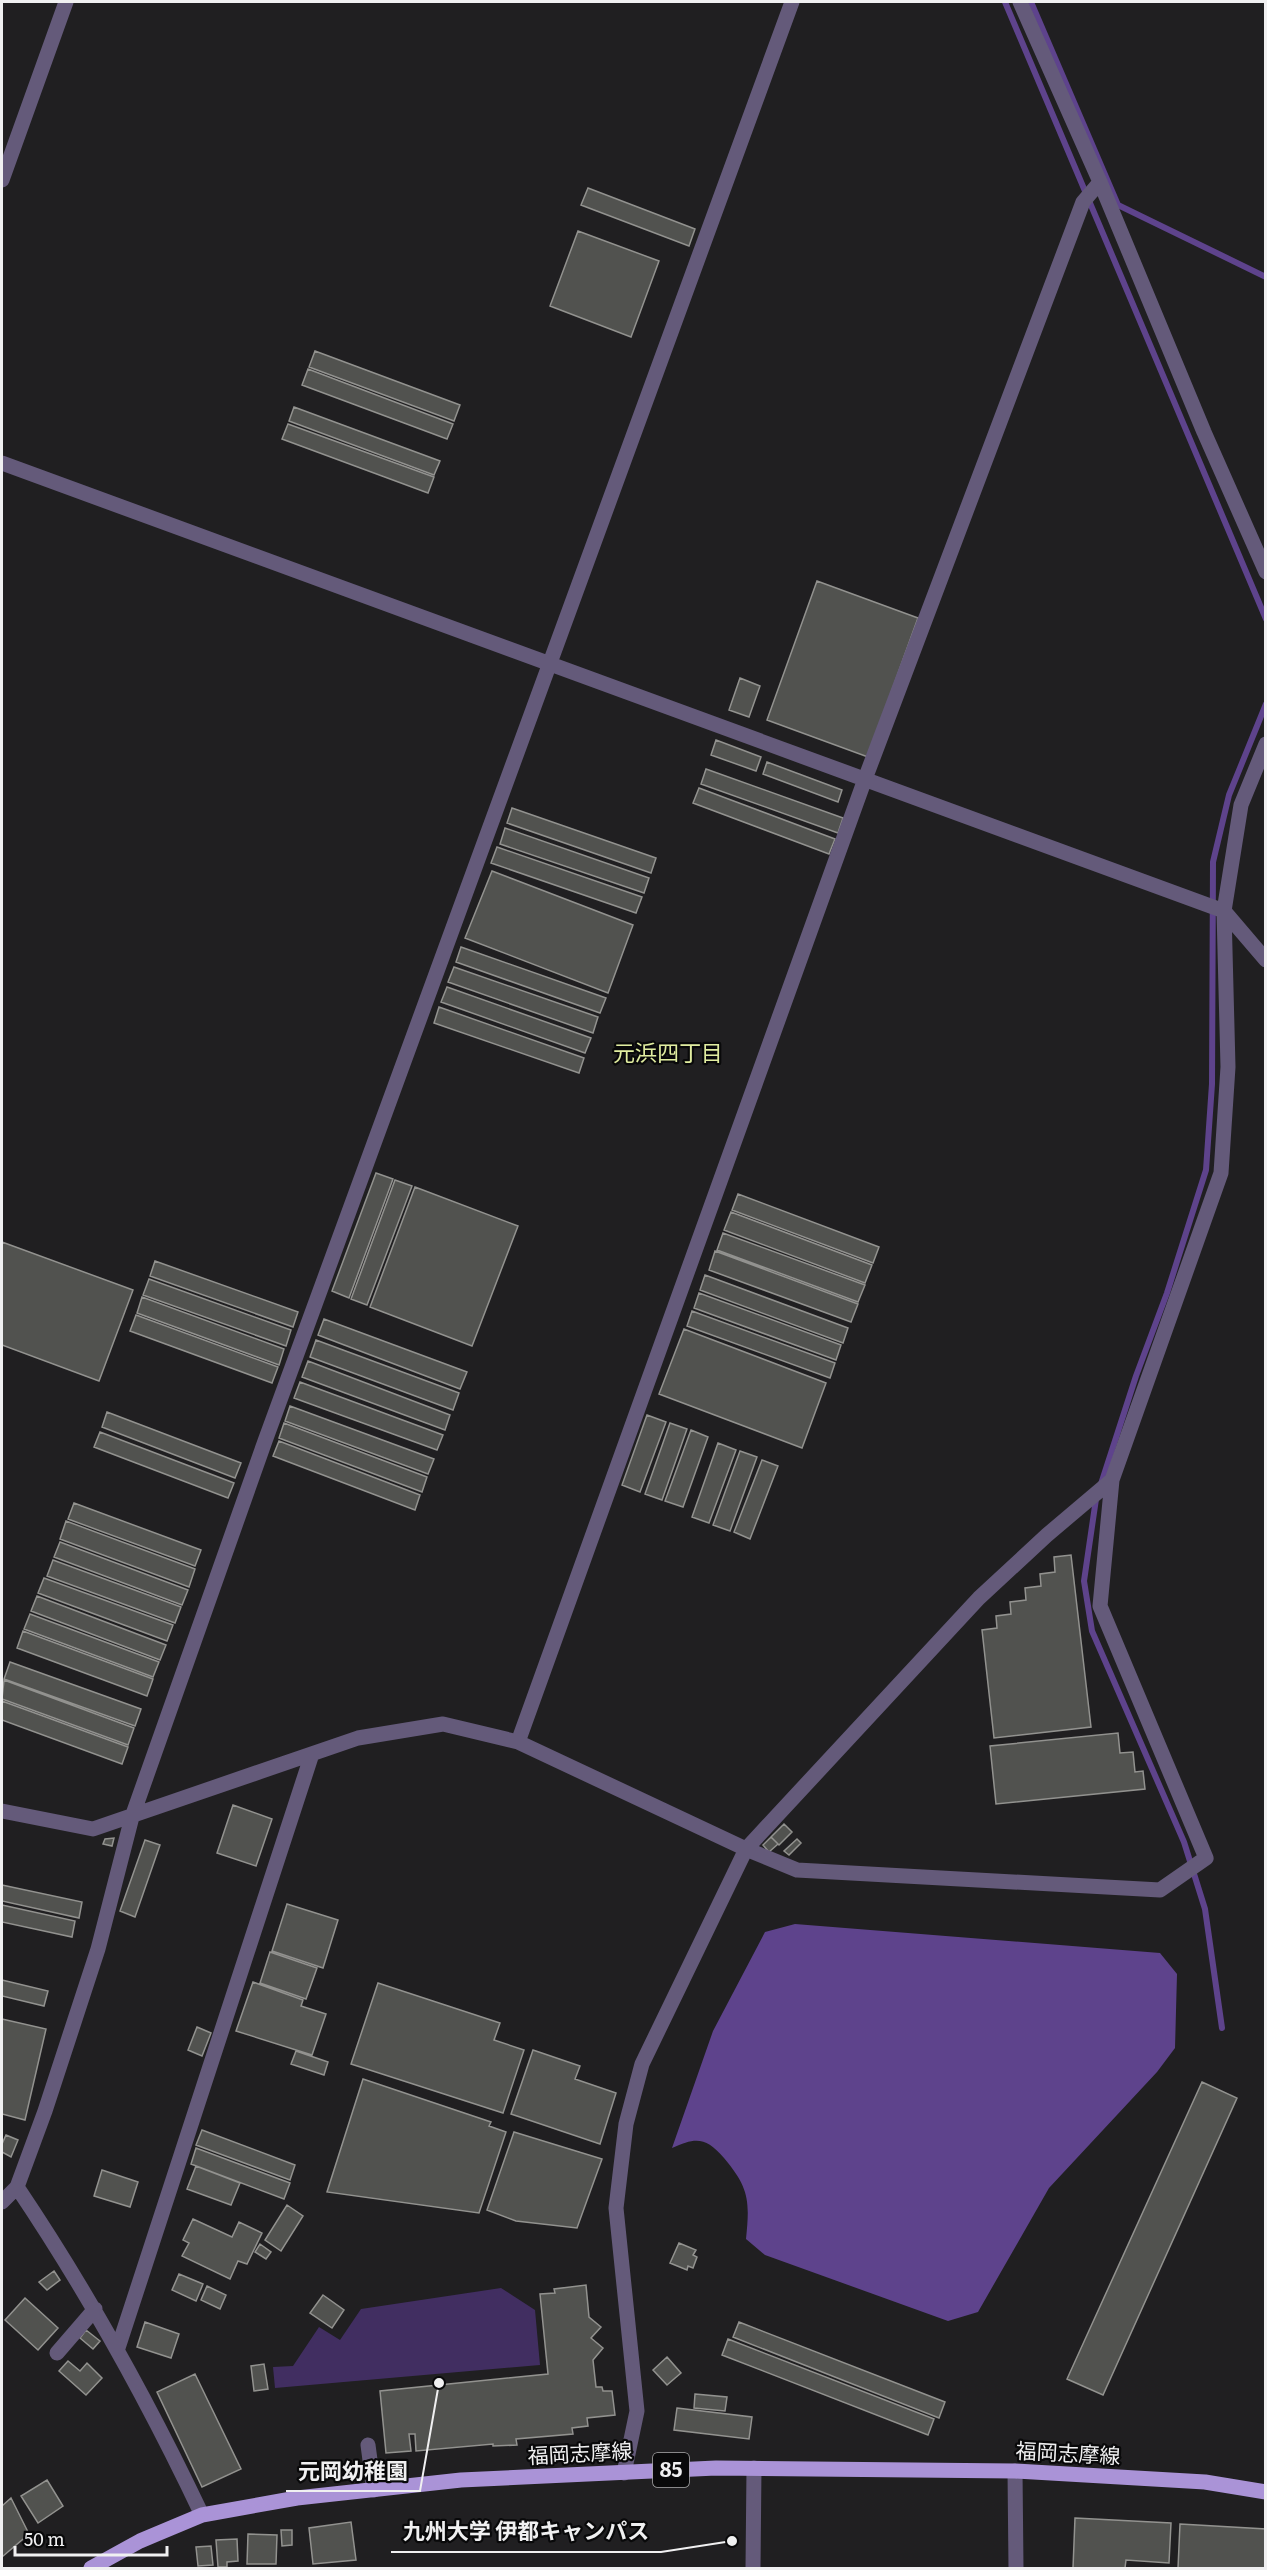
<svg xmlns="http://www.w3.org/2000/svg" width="1267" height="2570" viewBox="0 0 1267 2570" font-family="Literata,'Noto Sans JP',serif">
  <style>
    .green { fill: #412e61 }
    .water { fill: #5e438c }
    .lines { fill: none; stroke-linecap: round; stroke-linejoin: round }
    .stream { stroke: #5e438c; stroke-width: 6 }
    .building { fill: #51524f; stroke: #92928f; stroke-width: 1.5 }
    .minor { stroke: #645a7a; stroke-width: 15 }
    .major { stroke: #aa93d7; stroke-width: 15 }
    .labels { text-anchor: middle; stroke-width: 4.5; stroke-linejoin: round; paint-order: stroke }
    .shield { fill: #09090a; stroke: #ababac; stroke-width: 1.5 }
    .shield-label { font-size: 20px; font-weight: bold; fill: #f0f0f1 }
    .street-label { font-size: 21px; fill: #f0f0f1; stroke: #09090a }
    .neighbourhood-label { font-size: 22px; fill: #e1eda0; stroke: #09090a }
    .leader { fill: none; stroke: #f0f0f1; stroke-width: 2 }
    .callout-dot { fill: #f0f0f1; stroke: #09090a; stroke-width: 2 }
    .callout-label { font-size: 22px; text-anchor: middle; font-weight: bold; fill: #f0f0f1; stroke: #09090a; stroke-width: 4.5; stroke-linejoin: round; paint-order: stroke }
  </style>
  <rect width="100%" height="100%" fill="#201f21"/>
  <path class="green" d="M 501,2288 L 535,2310 L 540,2365 L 275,2388 L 273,2367 L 293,2366 L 319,2327 L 340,2340 L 361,2309 Z"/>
  <path class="water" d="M 795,1924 L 1160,1953 L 1177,1974 L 1175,2048 L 1157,2072 L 1049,2188 L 978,2312 L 948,2321 L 765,2255 L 746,2239 C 750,2200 749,2188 724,2158 C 706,2137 696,2137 672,2148 L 713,2031 L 765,1932 Z"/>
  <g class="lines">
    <path class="stream" d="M 1005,2 L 1266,619
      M 1031,2 L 1118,205 L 1266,277
      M 1101,1484 L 1136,1376 L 1167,1293 L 1206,1170 L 1212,1084 L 1213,862 L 1229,795 L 1266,704
      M 1096,1499 L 1084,1581 L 1092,1631 L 1184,1842 L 1205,1909 L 1222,2028"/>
  </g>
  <path class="building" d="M 588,188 L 695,229 L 689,246 L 581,205 Z
    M 578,231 L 659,261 L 631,337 L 550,306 Z
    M 315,351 L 460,405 L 454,421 L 309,367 Z
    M 308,369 L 453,424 L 447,439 L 302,385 Z
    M 294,407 L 440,461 L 434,475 L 289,421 Z
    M 288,424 L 434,477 L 428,493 L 282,439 Z
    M 817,581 L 918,618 L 868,757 L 767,720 Z
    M 740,678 L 760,686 L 749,717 L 729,710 Z
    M 716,740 L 761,757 L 756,771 L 711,755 Z
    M 767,762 L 842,790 L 838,802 L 763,774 Z
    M 706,769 L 843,818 L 838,833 L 701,784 Z
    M 699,788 L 835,839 L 829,854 L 693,803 Z
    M 512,808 L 656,858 L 651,873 L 507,823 Z
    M 505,828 L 649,878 L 644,893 L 500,844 Z
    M 497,847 L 642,897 L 636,913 L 491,863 Z
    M 492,871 L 633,925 L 608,993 L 465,938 Z
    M 461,947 L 606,998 L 600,1013 L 456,962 Z
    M 454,967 L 598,1017 L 593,1033 L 448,982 Z
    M 447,987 L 591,1038 L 585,1053 L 441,1002 Z
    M 439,1007 L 584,1058 L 579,1073 L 434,1023 Z
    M 376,1173 L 393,1179 L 349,1298 L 332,1291 Z
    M 395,1180 L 412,1186 L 367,1305 L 351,1299 Z
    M 415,1187 L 518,1226 L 472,1346 L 370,1307 Z
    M 738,1194 L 879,1247 L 873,1263 L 732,1210 Z
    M 731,1212 L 872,1265 L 865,1283 L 724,1230 Z
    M 723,1233 L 865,1285 L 858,1302 L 717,1250 Z
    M 2,1242 L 133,1290 L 99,1381 L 2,1345 Z
    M 715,1251 L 858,1304 L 851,1322 L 709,1270 Z
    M 155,1261 L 298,1312 L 293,1327 L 150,1276 Z
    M 705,1275 L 848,1328 L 843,1343 L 700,1290 Z
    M 149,1279 L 291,1330 L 286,1346 L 143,1295 Z
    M 699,1293 L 841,1345 L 836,1360 L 694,1308 Z
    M 142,1297 L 284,1349 L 279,1365 L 137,1313 Z
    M 692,1311 L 835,1363 L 830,1378 L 687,1326 Z
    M 136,1315 L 278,1367 L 272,1383 L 130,1331 Z
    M 324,1319 L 467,1372 L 460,1389 L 318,1335 Z
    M 684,1329 L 826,1383 L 802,1448 L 659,1394 Z
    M 316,1340 L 459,1393 L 453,1410 L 310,1357 Z
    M 308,1361 L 450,1415 L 445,1430 L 302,1377 Z
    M 300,1382 L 443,1435 L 437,1450 L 294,1398 Z
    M 290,1406 L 434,1459 L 428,1474 L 285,1421 Z
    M 107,1412 L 241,1463 L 235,1478 L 102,1427 Z
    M 647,1415 L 666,1422 L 640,1492 L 622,1485 Z
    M 284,1423 L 427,1477 L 422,1492 L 279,1438 Z
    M 670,1423 L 687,1429 L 662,1500 L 645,1494 Z
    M 691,1430 L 708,1437 L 683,1507 L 665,1501 Z
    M 100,1432 L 234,1483 L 228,1498 L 94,1447 Z
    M 279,1441 L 420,1495 L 415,1510 L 273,1456 Z
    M 718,1443 L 736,1450 L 709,1523 L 692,1517 Z
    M 740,1451 L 757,1457 L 730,1531 L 713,1525 Z
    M 762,1460 L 778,1466 L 750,1539 L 734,1532 Z
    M 74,1503 L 201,1550 L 195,1566 L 68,1519 Z
    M 66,1521 L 195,1569 L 189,1587 L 60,1539 Z
    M 60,1542 L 188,1590 L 182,1605 L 54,1557 Z
    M 1071,1555 L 1091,1727 L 994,1738 L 982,1630 L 997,1628 L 996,1616 L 1011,1614 L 1010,1602 L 1026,1600 L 1025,1588 L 1041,1586 L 1040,1574 L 1055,1572 L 1054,1557 Z
    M 53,1560 L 181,1607 L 175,1623 L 47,1576 Z
    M 44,1578 L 173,1625 L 167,1641 L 38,1593 Z
    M 37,1596 L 166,1645 L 160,1660 L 31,1611 Z
    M 30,1614 L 159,1662 L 153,1677 L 24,1629 Z
    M 23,1631 L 153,1679 L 147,1696 L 17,1648 Z
    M 10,1662 L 141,1709 L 135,1726 L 4,1679 Z
    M 4,1680 L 134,1728 L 128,1745 L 2,1699 Z
    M 2,1701 L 128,1747 L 122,1764 L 2,1720 Z
    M 1118,1733 L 1120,1753 L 1133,1752 L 1135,1772 L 1143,1771 L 1145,1789 L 996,1804 L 990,1746 Z
    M 233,1805 L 272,1819 L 256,1866 L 217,1853 Z
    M 784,1824 L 792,1832 L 779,1845 L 771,1837 Z
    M 771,1837 L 778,1844 L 769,1852 L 763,1845 Z
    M 114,1838 L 112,1846 L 103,1844 L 105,1839 Z
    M 797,1839 L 801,1843 L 789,1855 L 784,1851 Z
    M 145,1840 L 160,1845 L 135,1917 L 120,1911 Z
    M 2,1885 L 82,1902 L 79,1918 L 2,1901 Z
    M 287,1904 L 338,1920 L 323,1968 L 272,1951 Z
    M 2,1905 L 75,1921 L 72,1937 L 2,1922 Z
    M 270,1952 L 317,1968 L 306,1999 L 260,1983 Z
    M 2,1980 L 48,1991 L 44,2006 L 2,1996 Z
    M 253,1982 L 303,2000 L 301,2006 L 326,2014 L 312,2055 L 236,2031 Z
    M 378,1983 L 500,2023 L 494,2040 L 524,2050 L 503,2113 L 351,2064 Z
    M 2,2019 L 46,2029 L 25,2120 L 2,2114 Z
    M 197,2027 L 211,2033 L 202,2056 L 188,2050 Z
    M 533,2050 L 580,2066 L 575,2079 L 616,2093 L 600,2144 L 511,2114 Z
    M 296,2051 L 328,2062 L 324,2075 L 291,2064 Z
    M 363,2079 L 491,2122 L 489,2126 L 506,2132 L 479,2213 L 327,2192 Z
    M 1202,2082 L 1237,2098 L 1103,2395 L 1067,2379 Z
    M 202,2130 L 295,2165 L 290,2180 L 196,2145 Z
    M 514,2132 L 602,2159 L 577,2228 L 516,2221 L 487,2210 Z
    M 6,2135 L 18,2140 L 11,2157 L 2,2152 L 2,2144 Z
    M 196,2148 L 290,2183 L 284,2199 L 191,2164 Z
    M 196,2166 L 240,2183 L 231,2205 L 187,2189 Z
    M 102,2170 L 138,2182 L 130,2207 L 94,2196 Z
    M 287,2205 L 303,2216 L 281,2251 L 265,2240 Z
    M 193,2219 L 232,2237 L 239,2222 L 262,2233 L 247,2264 L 238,2261 L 230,2279 L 182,2256 L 189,2243 L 183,2240 Z
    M 679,2243 L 696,2250 L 693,2255 L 697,2257 L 693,2268 L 688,2266 L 687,2270 L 670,2263 Z
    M 260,2244 L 271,2252 L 266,2259 L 255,2252 Z
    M 54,2271 L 60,2280 L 47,2290 L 39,2282 Z
    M 179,2274 L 203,2284 L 196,2301 L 172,2290 Z
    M 586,2285 L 589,2317 L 601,2327 L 591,2338 L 603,2348 L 593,2360 L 596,2387 L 602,2387 L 603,2391 L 612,2391 L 615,2415 L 587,2418 L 588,2426 L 572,2428 L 573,2434 L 516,2439 L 517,2445 L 493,2446 L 493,2444 L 416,2451 L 415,2434 L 409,2434 L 411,2451 L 386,2453 L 380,2391 L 548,2374 L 540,2294 L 555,2293 L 554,2289 Z
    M 207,2286 L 226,2295 L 220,2309 L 201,2300 Z
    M 323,2295 L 344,2310 L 332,2328 L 310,2313 Z
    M 25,2298 L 58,2328 L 38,2350 L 5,2320 Z
    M 145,2322 L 179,2334 L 171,2358 L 137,2347 Z
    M 739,2322 L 945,2402 L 939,2418 L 733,2337 Z
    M 86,2330 L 100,2341 L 93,2349 L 80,2338 Z
    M 728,2339 L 934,2419 L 928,2435 L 722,2355 Z
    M 667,2357 L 681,2373 L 667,2385 L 653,2370 Z
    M 68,2361 L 80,2371 L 87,2363 L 102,2378 L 86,2395 L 59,2371 Z
    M 264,2364 L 268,2389 L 254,2391 L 251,2366 Z
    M 195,2374 L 241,2469 L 202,2487 L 157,2392 Z
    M 695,2394 L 727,2397 L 725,2411 L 694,2408 Z
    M 677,2408 L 752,2417 L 749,2439 L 674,2430 Z
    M 47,2480 L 63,2506 L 38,2523 L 21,2496 Z
    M 11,2498 L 29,2534 L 2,2557 L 2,2506 Z
    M 1075,2518 L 1171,2523 L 1169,2563 L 1126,2560 L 1125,2568 L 1073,2568 Z
    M 351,2522 L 356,2560 L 313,2564 L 309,2528 Z
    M 1180,2524 L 1266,2529 L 1266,2568 L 1178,2568 Z
    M 281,2530 L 292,2530 L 292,2545 L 282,2546 Z
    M 248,2534 L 277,2535 L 276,2564 L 247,2564 Z
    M 237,2539 L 238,2561 L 227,2562 L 227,2567 L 218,2567 L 216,2540 Z
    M 211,2546 L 213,2565 L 198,2566 L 196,2547 Z"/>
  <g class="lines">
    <path class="minor" d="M 1020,2 L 1100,182 L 1204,432 L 1266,572
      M 2,180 L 66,2
      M 2,463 L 1224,911 L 1266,960
      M 518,1742 L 865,779 L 1083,202 L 1100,182
      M 2,1811 L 93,1829 L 358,1738 L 443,1724 L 518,1742 L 746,1849 L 797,1870 L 1160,1890 L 1206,1858 L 1100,1606 L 1112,1480 L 1221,1173 L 1228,1067 L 1224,911 L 1241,805 L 1266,744
      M 17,2187 C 89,2294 147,2399 202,2515
      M 2,2202 L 17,2187 L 45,2111 L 98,1949 L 132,1817 L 265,1441 L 792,2
      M 118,2348 L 312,1754
      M 57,2353 L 95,2309
      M 368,2445 L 374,2490
      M 1015,2471 L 1016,2568
      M 624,2473 L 637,2411 L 616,2208 L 626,2124 L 642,2064 L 746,1849 L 979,1598 L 1047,1535 L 1112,1480
      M 753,2568 L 754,2468"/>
    <path class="major" d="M 91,2568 L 140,2541 L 202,2515 L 297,2498 L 461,2480 L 716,2468 L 1015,2471 L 1205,2482 L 1266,2492"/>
  </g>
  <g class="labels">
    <rect class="shield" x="653" y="2453" width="36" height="34" rx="4.5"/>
    <g class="shield-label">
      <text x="671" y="2477">85</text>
    </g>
    <g class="street-label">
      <text transform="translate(580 2454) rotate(-3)" y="7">福岡志摩線</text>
      <text transform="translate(1068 2454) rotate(3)" y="7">福岡志摩線</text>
    </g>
    <g class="neighbourhood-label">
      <text x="668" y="1061">元浜四丁目</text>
    </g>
  </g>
  <path class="leader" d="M439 2383L420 2491H286M732 2541L661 2552H391"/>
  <g class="callout-dot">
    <circle cx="439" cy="2383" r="6"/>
    <circle cx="732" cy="2541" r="6"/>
  </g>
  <g class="callout-label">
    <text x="353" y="2479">元岡幼稚園</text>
    <text x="526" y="2539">九州大学 伊都キャンパス</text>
  </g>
  <rect width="1267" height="2570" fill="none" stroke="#f0f0f1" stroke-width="6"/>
  <path d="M15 2546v9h152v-9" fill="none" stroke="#f0f0f1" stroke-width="3"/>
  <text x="24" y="2546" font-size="18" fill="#f0f0f1" stroke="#09090a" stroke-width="4.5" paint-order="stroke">50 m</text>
</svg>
